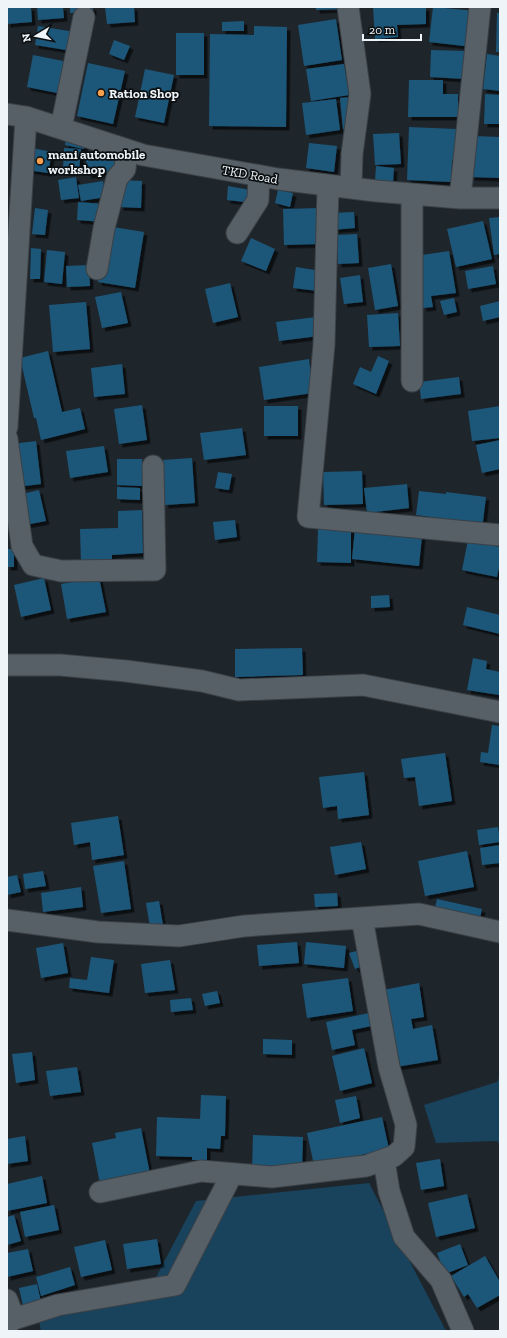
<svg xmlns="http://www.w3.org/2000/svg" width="507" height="1338" viewBox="0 0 507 1338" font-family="'Zilla Slab',serif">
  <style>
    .green { fill: #19435d }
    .building { fill: #1d5679; filter: url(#shadow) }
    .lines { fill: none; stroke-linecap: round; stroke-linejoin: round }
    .minor-casing { stroke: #3b4146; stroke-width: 23 }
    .minor { stroke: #566066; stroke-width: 21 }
    .poi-dot { fill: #fa9f4e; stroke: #0b0f11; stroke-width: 1.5 }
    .labels { text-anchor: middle; stroke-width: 3.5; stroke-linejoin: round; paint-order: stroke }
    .poi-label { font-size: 13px; font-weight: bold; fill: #eef4f8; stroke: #0b0f11; text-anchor: start }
    .street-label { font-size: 13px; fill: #eef4f8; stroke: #0b0f11 }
  </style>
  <defs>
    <filter id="shadow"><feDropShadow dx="3.5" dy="3.5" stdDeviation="0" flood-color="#0009"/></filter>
  </defs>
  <rect width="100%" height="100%" fill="#1e262c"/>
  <path class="green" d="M 500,1076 L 500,1145 L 497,1141 L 436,1143 L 424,1105 L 497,1082 Z
    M 369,1183 L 446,1331 L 41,1331 L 37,1311 L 154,1281 L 196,1201 Z"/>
  <path class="building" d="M 7,7 L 31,7 L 32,22 L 7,24 Z
    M 37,7 L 63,7 L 64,18 L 38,20 Z
    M 70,7 L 93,7 L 93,12 L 70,13 Z
    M 105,7 L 134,7 L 135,22 L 107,24 Z
    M 316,7 L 340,7 L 340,9 L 316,10 Z
    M 373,7 L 426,7 L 426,24 L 397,25 L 398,37 L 375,39 Z
    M 433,7 L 476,11 L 473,47 L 429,42 Z
    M 497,13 L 500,13 L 500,52 L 496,52 Z
    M 336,19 L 342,60 L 304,66 L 298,25 Z
    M 244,21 L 244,31 L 222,31 L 222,22 Z
    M 38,26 L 75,32 L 72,51 L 35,45 Z
    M 254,26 L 287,27 L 286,127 L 209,126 L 210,34 L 254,35 Z
    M 176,33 L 204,33 L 204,75 L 176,75 Z
    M 114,40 L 130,46 L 124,60 L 109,54 Z
    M 431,50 L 466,51 L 465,79 L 430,77 Z
    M 487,54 L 500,56 L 500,91 L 483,89 Z
    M 33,55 L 68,62 L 62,94 L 27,87 Z
    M 88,63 L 125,71 L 113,124 L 77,116 Z
    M 344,64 L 349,95 L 311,101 L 306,69 Z
    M 145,69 L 174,75 L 164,123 L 135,117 Z
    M 409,80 L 443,80 L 443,94 L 458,94 L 458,117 L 408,117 Z
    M 485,94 L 500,95 L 500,124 L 484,124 Z
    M 351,97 L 354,128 L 343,129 L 340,98 Z
    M 336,99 L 340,130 L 306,135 L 302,103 Z
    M 409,127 L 456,129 L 455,160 L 452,160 L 451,182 L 407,180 Z
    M 399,133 L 401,164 L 375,165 L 373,134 Z
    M 66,135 L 86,138 L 84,149 L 65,145 Z
    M 472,136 L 500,137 L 500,178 L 471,177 Z
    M 309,143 L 337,146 L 334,172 L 306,168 Z
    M 32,148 L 52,152 L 48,173 L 27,170 Z
    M 64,148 L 81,149 L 79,171 L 63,169 Z
    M 119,150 L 122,171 L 88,175 L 85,154 Z
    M 376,166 L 394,168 L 393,182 L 375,181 Z
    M 76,177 L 79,198 L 61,200 L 58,180 Z
    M 121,180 L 142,181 L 141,208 L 120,207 Z
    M 103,181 L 106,197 L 81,201 L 78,185 Z
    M 228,186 L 256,191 L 253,203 L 227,200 Z
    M 278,190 L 293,193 L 290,207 L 275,203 Z
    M 78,202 L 105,204 L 103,222 L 77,220 Z
    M 35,208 L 48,210 L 45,235 L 32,234 Z
    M 320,208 L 320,244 L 284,245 L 283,209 Z
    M 354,212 L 355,228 L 331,230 L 330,213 Z
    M 500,217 L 500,254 L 494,255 L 489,218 Z
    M 483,221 L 492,259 L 456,267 L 447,229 Z
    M 107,226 L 144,232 L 135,288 L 98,282 Z
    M 357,234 L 359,263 L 338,264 L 337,235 Z
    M 251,238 L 275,249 L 266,271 L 241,261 Z
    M 31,248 L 41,249 L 40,279 L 30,279 Z
    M 47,250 L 65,252 L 62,284 L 44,282 Z
    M 449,251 L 456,293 L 431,296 L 433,307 L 423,308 L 415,256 Z
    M 391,264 L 398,306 L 375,310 L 368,268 Z
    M 89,265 L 90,286 L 67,287 L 66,266 Z
    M 493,266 L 496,284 L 468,289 L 465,271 Z
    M 296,267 L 321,271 L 318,291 L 293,288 Z
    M 360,275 L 363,302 L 344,304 L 340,278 Z
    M 230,283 L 238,317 L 213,323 L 205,289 Z
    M 121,292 L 128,323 L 102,328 L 95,297 Z
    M 454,298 L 457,312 L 444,315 L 440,301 Z
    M 500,301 L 500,317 L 483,321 L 480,306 Z
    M 86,302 L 90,349 L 53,352 L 49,305 Z
    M 398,313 L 400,346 L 369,347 L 367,315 Z
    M 316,317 L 319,336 L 279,341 L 276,322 Z
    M 48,351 L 62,412 L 80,408 L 85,429 L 41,440 L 36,418 L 34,418 L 20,358 Z
    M 378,356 L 389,361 L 376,394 L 353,384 L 360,367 L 371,372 Z
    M 309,359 L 313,393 L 264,400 L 259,367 Z
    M 122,364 L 125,394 L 94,397 L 91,368 Z
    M 459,377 L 461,394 L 421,399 L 419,382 Z
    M 142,405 L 147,440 L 119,444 L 114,409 Z
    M 264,406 L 298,406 L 298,436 L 264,436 Z
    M 500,406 L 500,438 L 472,441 L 468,411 Z
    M 242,428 L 246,455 L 204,460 L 200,433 Z
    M 500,440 L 500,469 L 482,473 L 476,445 Z
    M 36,441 L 41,484 L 17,487 L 12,444 Z
    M 104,446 L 108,472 L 70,478 L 66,451 Z
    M 192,458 L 195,503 L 165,505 L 162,460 Z
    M 117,459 L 142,459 L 142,486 L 117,485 Z
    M 362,471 L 363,504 L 324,505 L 323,472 Z
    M 218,472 L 232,474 L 229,490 L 215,488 Z
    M 407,484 L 409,508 L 367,513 L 364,488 Z
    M 117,487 L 140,488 L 140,500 L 117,499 Z
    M 39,490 L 46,521 L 25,525 L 18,495 Z
    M 419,491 L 446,494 L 446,492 L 486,497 L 482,530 L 452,526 L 453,520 L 416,515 Z
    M 142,510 L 143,553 L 112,555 L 112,562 L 81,563 L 80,529 L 118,528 L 118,511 Z
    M 235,520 L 237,537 L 215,540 L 213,522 Z
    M 318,528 L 351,529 L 351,563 L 317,562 Z
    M 355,528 L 422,536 L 419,566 L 352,559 Z
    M 468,540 L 500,547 L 500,563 L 497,577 L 462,570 Z
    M 7,549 L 14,549 L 14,567 L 7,567 Z
    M 99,577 L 106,612 L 67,619 L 61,584 Z
    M 44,578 L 51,610 L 21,617 L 14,585 Z
    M 389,595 L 390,607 L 371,608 L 371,596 Z
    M 467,607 L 500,615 L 500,634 L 463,625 Z
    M 302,648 L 303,675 L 235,677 L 235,649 Z
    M 473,658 L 487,661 L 486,669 L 500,672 L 499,695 L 467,690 Z
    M 492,725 L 500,726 L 500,765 L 480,762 L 481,752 L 488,753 Z
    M 445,753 L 452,801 L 419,806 L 415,777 L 404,778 L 401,759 Z
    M 364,772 L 369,815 L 338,819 L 337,806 L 323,808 L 319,777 Z
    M 118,816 L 124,855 L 92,860 L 90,842 L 74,845 L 71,823 Z
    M 498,827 L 500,842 L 479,845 L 477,830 Z
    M 361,842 L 366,869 L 335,875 L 330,847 Z
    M 500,845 L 500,863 L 482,865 L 480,848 Z
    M 467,851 L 474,887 L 425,896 L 418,861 Z
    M 124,861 L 131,909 L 101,913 L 93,866 Z
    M 43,871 L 46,886 L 25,889 L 23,874 Z
    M 17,875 L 21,892 L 7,895 L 7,877 Z
    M 81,887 L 83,907 L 43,912 L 41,893 Z
    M 337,893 L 338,906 L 315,907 L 314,894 Z
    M 437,899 L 482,909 L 478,927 L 433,916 Z
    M 159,901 L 163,925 L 150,927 L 146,903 Z
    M 297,942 L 299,963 L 259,966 L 257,945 Z
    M 306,942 L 346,946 L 344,968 L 304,964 Z
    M 63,943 L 68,973 L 41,978 L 36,948 Z
    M 360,950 L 365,965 L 355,969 L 349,953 Z
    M 91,957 L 114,960 L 109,993 L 69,988 L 70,978 L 87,980 Z
    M 170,960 L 175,990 L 145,993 L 141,964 Z
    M 348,978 L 353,1011 L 307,1018 L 302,984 Z
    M 419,983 L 424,1017 L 411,1019 L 413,1029 L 432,1025 L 438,1060 L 396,1067 L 383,990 Z
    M 217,991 L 220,1003 L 205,1006 L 202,994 Z
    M 191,998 L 193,1010 L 171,1012 L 170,1000 Z
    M 369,1013 L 372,1026 L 352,1030 L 355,1045 L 332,1050 L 326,1022 Z
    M 263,1039 L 292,1040 L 292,1055 L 263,1054 Z
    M 364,1048 L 372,1083 L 340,1091 L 332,1056 Z
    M 32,1052 L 35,1080 L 16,1083 L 12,1054 Z
    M 77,1067 L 81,1092 L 50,1096 L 46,1071 Z
    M 201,1095 L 226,1096 L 225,1136 L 221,1136 L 220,1149 L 207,1148 L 207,1160 L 192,1160 L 192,1157 L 156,1156 L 157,1117 L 200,1119 Z
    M 356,1096 L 360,1118 L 340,1123 L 335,1100 Z
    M 382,1117 L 389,1149 L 314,1165 L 307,1133 Z
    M 141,1128 L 150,1174 L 100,1184 L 92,1143 L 116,1138 L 115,1133 Z
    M 253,1135 L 303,1137 L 302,1170 L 252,1170 Z
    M 25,1136 L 28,1161 L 7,1164 L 7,1139 Z
    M 440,1159 L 444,1186 L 421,1190 L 416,1163 Z
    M 42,1176 L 47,1203 L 7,1211 L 7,1184 Z
    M 467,1194 L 475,1228 L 436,1237 L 428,1203 Z
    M 54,1205 L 59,1230 L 25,1237 L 20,1212 Z
    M 14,1215 L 21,1241 L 7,1245 L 7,1217 Z
    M 157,1239 L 161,1264 L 127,1269 L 123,1244 Z
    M 105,1240 L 112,1270 L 81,1277 L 74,1247 Z
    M 460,1244 L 468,1265 L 445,1274 L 437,1253 Z
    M 28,1249 L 33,1271 L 7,1277 L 7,1253 Z
    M 485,1256 L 500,1282 L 500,1295 L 477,1308 L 468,1294 L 464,1297 L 451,1276 Z
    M 70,1267 L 75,1285 L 41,1296 L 36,1277 Z
    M 37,1284 L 42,1306 L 24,1310 L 19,1288 Z"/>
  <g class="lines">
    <defs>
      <path id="minor" d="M 348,7 L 360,94 L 352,154 L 351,188
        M 7,114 L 26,117 L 143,155 L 278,179 L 376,191 L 460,198 L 500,198
        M 61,128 L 84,17
        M 328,186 L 324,345 L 308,517 L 500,535
        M 460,198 L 480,7
        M 237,233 L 258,200 L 259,176
        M 97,269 L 104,228 L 117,178 L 125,169 L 127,150
        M 412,381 L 412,194
        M 7,427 L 26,117
        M 7,439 L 22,546 L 33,565 L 61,571 L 155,570 L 153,466
        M 7,665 L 60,665 L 126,671 L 202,681 L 239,690 L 363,685 L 500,712
        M 7,920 L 98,932 L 179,936 L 244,926 L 419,914 L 500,932
        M 384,1160 L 389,1191 L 404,1237 L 441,1280 L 463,1331
        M 100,1192 L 201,1171 L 272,1177 L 366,1166 L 394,1156 L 404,1147 L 406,1125 L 389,1067 L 362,918
        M 7,1300 L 14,1319
        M 7,1324 L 14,1319 L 58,1305 L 175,1285 L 232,1174"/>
    </defs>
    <use href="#minor" class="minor-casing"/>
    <use href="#minor" class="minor"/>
  </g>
  <g class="poi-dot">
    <circle cx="101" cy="93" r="4"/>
    <circle cx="40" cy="161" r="4"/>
  </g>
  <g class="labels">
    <g class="poi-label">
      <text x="109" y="98">Ration Shop</text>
      <text x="48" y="159">mani automobile<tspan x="48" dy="15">workshop</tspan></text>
    </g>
    <g class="street-label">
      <text transform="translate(250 174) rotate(10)" y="5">TKD Road</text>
    </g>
  </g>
  <rect width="507" height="1338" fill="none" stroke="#eef4f8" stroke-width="16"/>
  <g transform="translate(36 36) rotate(260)" stroke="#0b0f11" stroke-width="3" paint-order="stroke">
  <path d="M0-3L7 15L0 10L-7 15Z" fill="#eef4f8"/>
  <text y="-6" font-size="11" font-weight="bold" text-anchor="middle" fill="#eef4f8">N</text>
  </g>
  <path d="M363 34v6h58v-6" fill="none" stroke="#eef4f8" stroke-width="2"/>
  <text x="369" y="34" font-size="12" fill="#eef4f8" stroke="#0b0f11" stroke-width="3" paint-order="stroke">20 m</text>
</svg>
